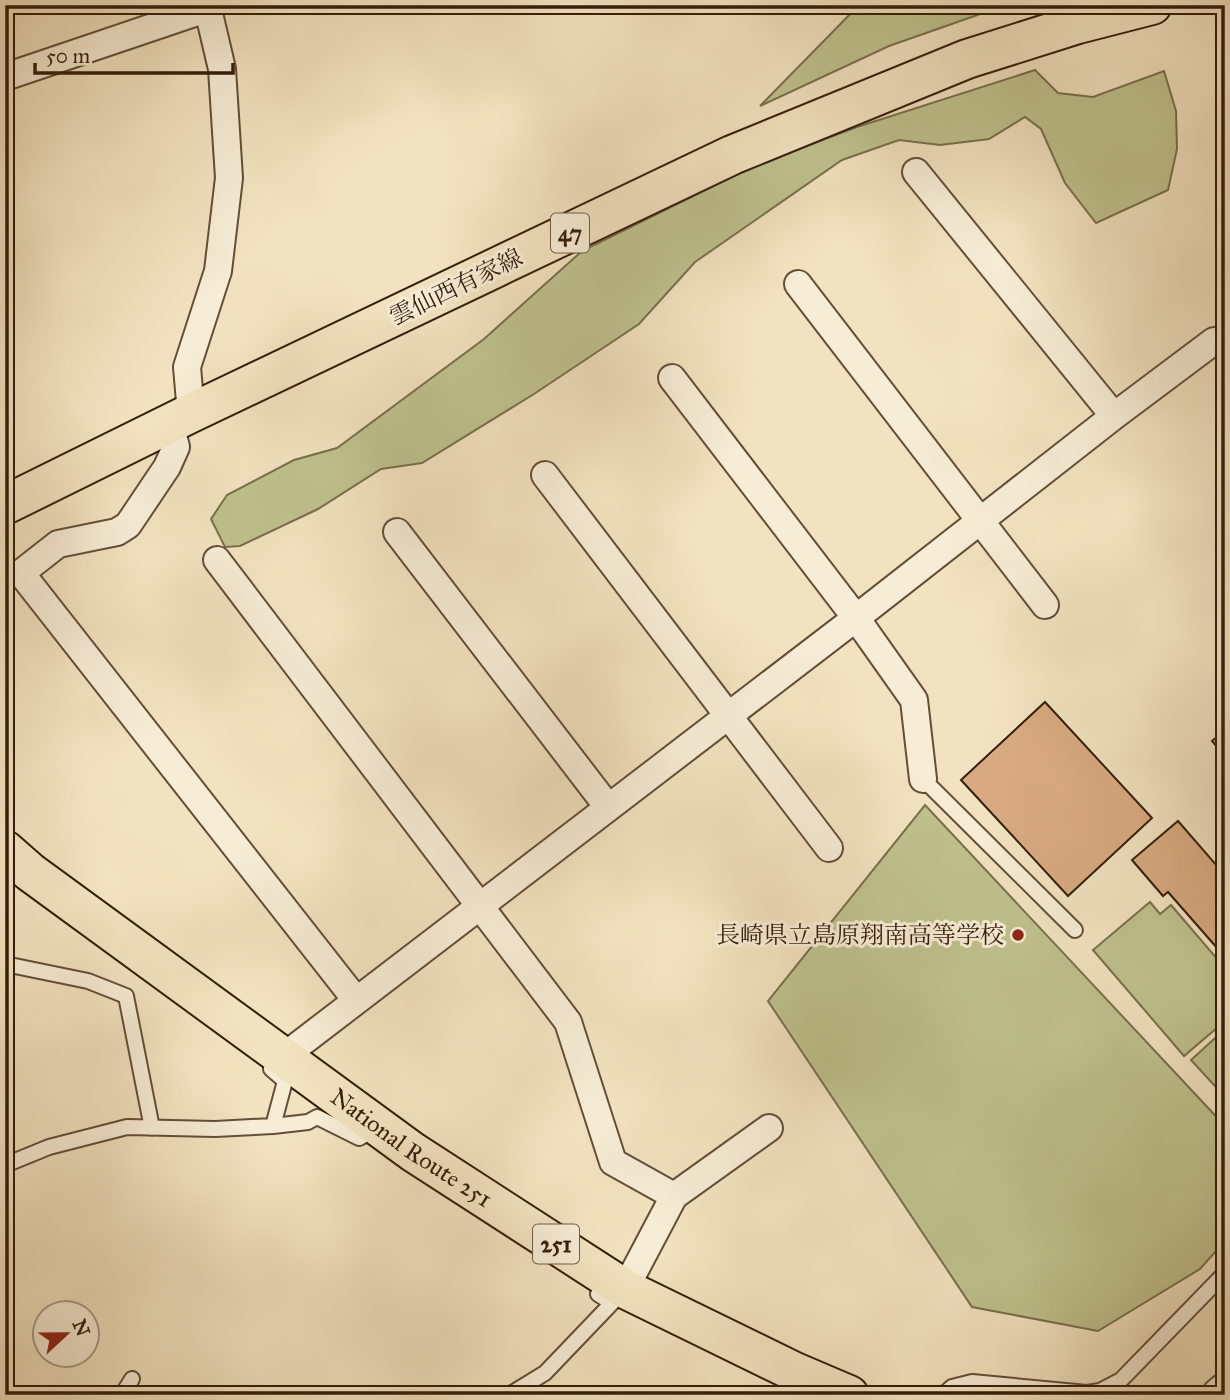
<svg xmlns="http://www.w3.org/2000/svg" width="1230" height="1400" viewBox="0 0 1230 1400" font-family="'IM FELL Great Primer','Noto Serif JP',serif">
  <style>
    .green { fill: #bfc28e; stroke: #79704c; stroke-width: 2 }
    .building { fill: #d9aa81; stroke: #331d0b; stroke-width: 2 }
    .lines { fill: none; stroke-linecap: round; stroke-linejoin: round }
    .service-casing { stroke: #634e38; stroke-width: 18 }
    .minor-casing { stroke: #634e38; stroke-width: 30 }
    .tertiary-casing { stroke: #634e38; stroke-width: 37 }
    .primary-casing { stroke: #331d0b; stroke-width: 42 }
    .trunk-casing { stroke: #331d0b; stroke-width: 42 }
    .service { stroke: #f7edd6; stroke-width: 14 }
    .minor { stroke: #f7edd6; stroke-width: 26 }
    .tertiary { stroke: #f7edd6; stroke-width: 33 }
    .primary { stroke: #f2e3c0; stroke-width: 38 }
    .trunk { stroke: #f2e3c0; stroke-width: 38 }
    .poi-dot { fill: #8f2418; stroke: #f7edd6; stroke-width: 2.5 }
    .labels { text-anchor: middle; stroke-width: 6; stroke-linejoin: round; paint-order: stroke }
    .shield { fill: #f7edd6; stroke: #6e5b48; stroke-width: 2 }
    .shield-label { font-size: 23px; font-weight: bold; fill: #331d0b }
    .street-label { font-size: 24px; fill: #331d0b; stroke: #f7edd6 }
    .poi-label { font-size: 24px; fill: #331d0b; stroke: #f7edd6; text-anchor: end }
  </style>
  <rect width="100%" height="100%" fill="#f2e3c0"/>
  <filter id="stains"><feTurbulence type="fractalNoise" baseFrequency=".00286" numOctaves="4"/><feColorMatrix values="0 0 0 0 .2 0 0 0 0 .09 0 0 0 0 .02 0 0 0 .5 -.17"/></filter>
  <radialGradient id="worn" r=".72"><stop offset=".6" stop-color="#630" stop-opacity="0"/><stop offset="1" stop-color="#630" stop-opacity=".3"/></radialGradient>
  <path class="green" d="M 859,5 L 1006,5 L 889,46 L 760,106 Z
    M 1035,70 L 1058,93 L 1093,97 L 1164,71 L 1176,111 L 1177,149 L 1168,190 L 1096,223 L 1065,183 L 1041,129 L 1025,117 L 989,139 L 940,145 L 899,140 L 842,160 L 695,262 L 639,324 L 534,394 L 422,463 L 381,469 L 318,509 L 240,546 L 225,547 L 211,519 L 227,495 L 294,460 L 337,448 L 484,339 L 582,251 L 756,165 L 857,127 Z
    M 925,805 L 1225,1126 L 1225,1241 L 1200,1269 L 1098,1331 L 972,1307 L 768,1001 Z
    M 1150,902 L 1160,914 L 1171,905 L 1225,968 L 1225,1021 L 1184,1056 L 1093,950 Z
    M 1225,1029 L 1225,1097 L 1191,1060 Z"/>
  <path class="building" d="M 1045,702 L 1152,818 L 1068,896 L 961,780 Z
    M 1225,730 L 1225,756 L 1212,741 Z
    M 1178,821 L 1225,875 L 1225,957 L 1168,892 L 1163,896 L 1132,860 Z"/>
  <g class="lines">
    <defs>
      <path id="service" d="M 923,779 L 1075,930
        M 5,964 L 88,981 L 126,996 L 152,1128
        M 271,1069 L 285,1081 L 273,1126 L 308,1122 L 317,1117 L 359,1138 L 376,1129
        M 5,1165 L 49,1147 L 127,1127 L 215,1129 L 273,1126
        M 122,1395 L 132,1379
        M 509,1395 L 545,1373 L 612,1303 L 598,1294
        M 943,1395 L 952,1387 L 972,1382 L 1087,1393 L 1100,1391 L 1121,1380 L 1225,1273"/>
      <path id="minor" d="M 5,77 L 209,8
        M 916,172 L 1114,416
        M 798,284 L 1045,605
        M 672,378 L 856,618 L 914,700 L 923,779
        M 191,413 L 187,367 L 218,271 L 229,178 L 222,69 L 207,5
        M 170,424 L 176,447 L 167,467 L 128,525 L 117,532 L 58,544 L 21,573 L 356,1000
        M 545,475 L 829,848
        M 397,532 L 608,807
        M 217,560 L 568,1022 L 613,1162 L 674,1196 L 625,1289
        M 283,1057 L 856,618 L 1114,416 L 1214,341
        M 674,1196 L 769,1128"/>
      <path id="tertiary" d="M 1219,1395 L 1225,1390"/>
      <path id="primary" d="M 5,505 L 191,413 L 732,155 L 967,59 L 1078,24 L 1152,5"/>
      <g id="trunk">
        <path id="s1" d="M 5,850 L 30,872 L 413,1152 L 625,1289 L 795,1372 L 849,1395"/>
      </g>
    </defs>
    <use href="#service" class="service-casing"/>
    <use href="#minor" class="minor-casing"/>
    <use href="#tertiary" class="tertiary-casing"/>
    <use href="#primary" class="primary-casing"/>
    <use href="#trunk" class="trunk-casing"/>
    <use href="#service" class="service"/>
    <use href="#minor" class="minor"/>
    <use href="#tertiary" class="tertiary"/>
    <use href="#primary" class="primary"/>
    <use href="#trunk" class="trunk"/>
  </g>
  <circle class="poi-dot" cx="1018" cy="935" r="7"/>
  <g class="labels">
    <g class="shield">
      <rect x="551" y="213.5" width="38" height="39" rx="5"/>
      <rect x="533" y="1224.5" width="46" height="39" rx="5"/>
    </g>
    <g class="shield-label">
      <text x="570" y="241">47</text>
      <text x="556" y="1252">251</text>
    </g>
    <g class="street-label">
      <text transform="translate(456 287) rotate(-26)" y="8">雲仙西有家線</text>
      <text dy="8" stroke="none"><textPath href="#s1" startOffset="504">National Route 251</textPath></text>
    </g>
    <g class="poi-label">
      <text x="1004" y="943">長崎県立島原翔南高等学校</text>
    </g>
  </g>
  <rect width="1230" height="1400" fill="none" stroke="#f2e3c0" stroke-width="28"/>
  <rect x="7" y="7" width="1216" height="1386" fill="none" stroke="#331d0b" stroke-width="3.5"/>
  <rect x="14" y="14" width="1202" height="1372" fill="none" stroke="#331d0b" stroke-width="2"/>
  <g transform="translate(66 1334) rotate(68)"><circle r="33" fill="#f7edd6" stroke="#a99a85" stroke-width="2"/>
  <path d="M0-5L12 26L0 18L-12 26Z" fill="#8f2418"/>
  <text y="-10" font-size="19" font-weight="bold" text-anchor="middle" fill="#331d0b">N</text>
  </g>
  <path d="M35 63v10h198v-10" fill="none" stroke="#331d0b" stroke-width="3.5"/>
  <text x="46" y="63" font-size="21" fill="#331d0b" stroke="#f7edd6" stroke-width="5" paint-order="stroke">50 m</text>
  <rect width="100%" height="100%" filter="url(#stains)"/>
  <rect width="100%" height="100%" fill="url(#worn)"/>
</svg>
